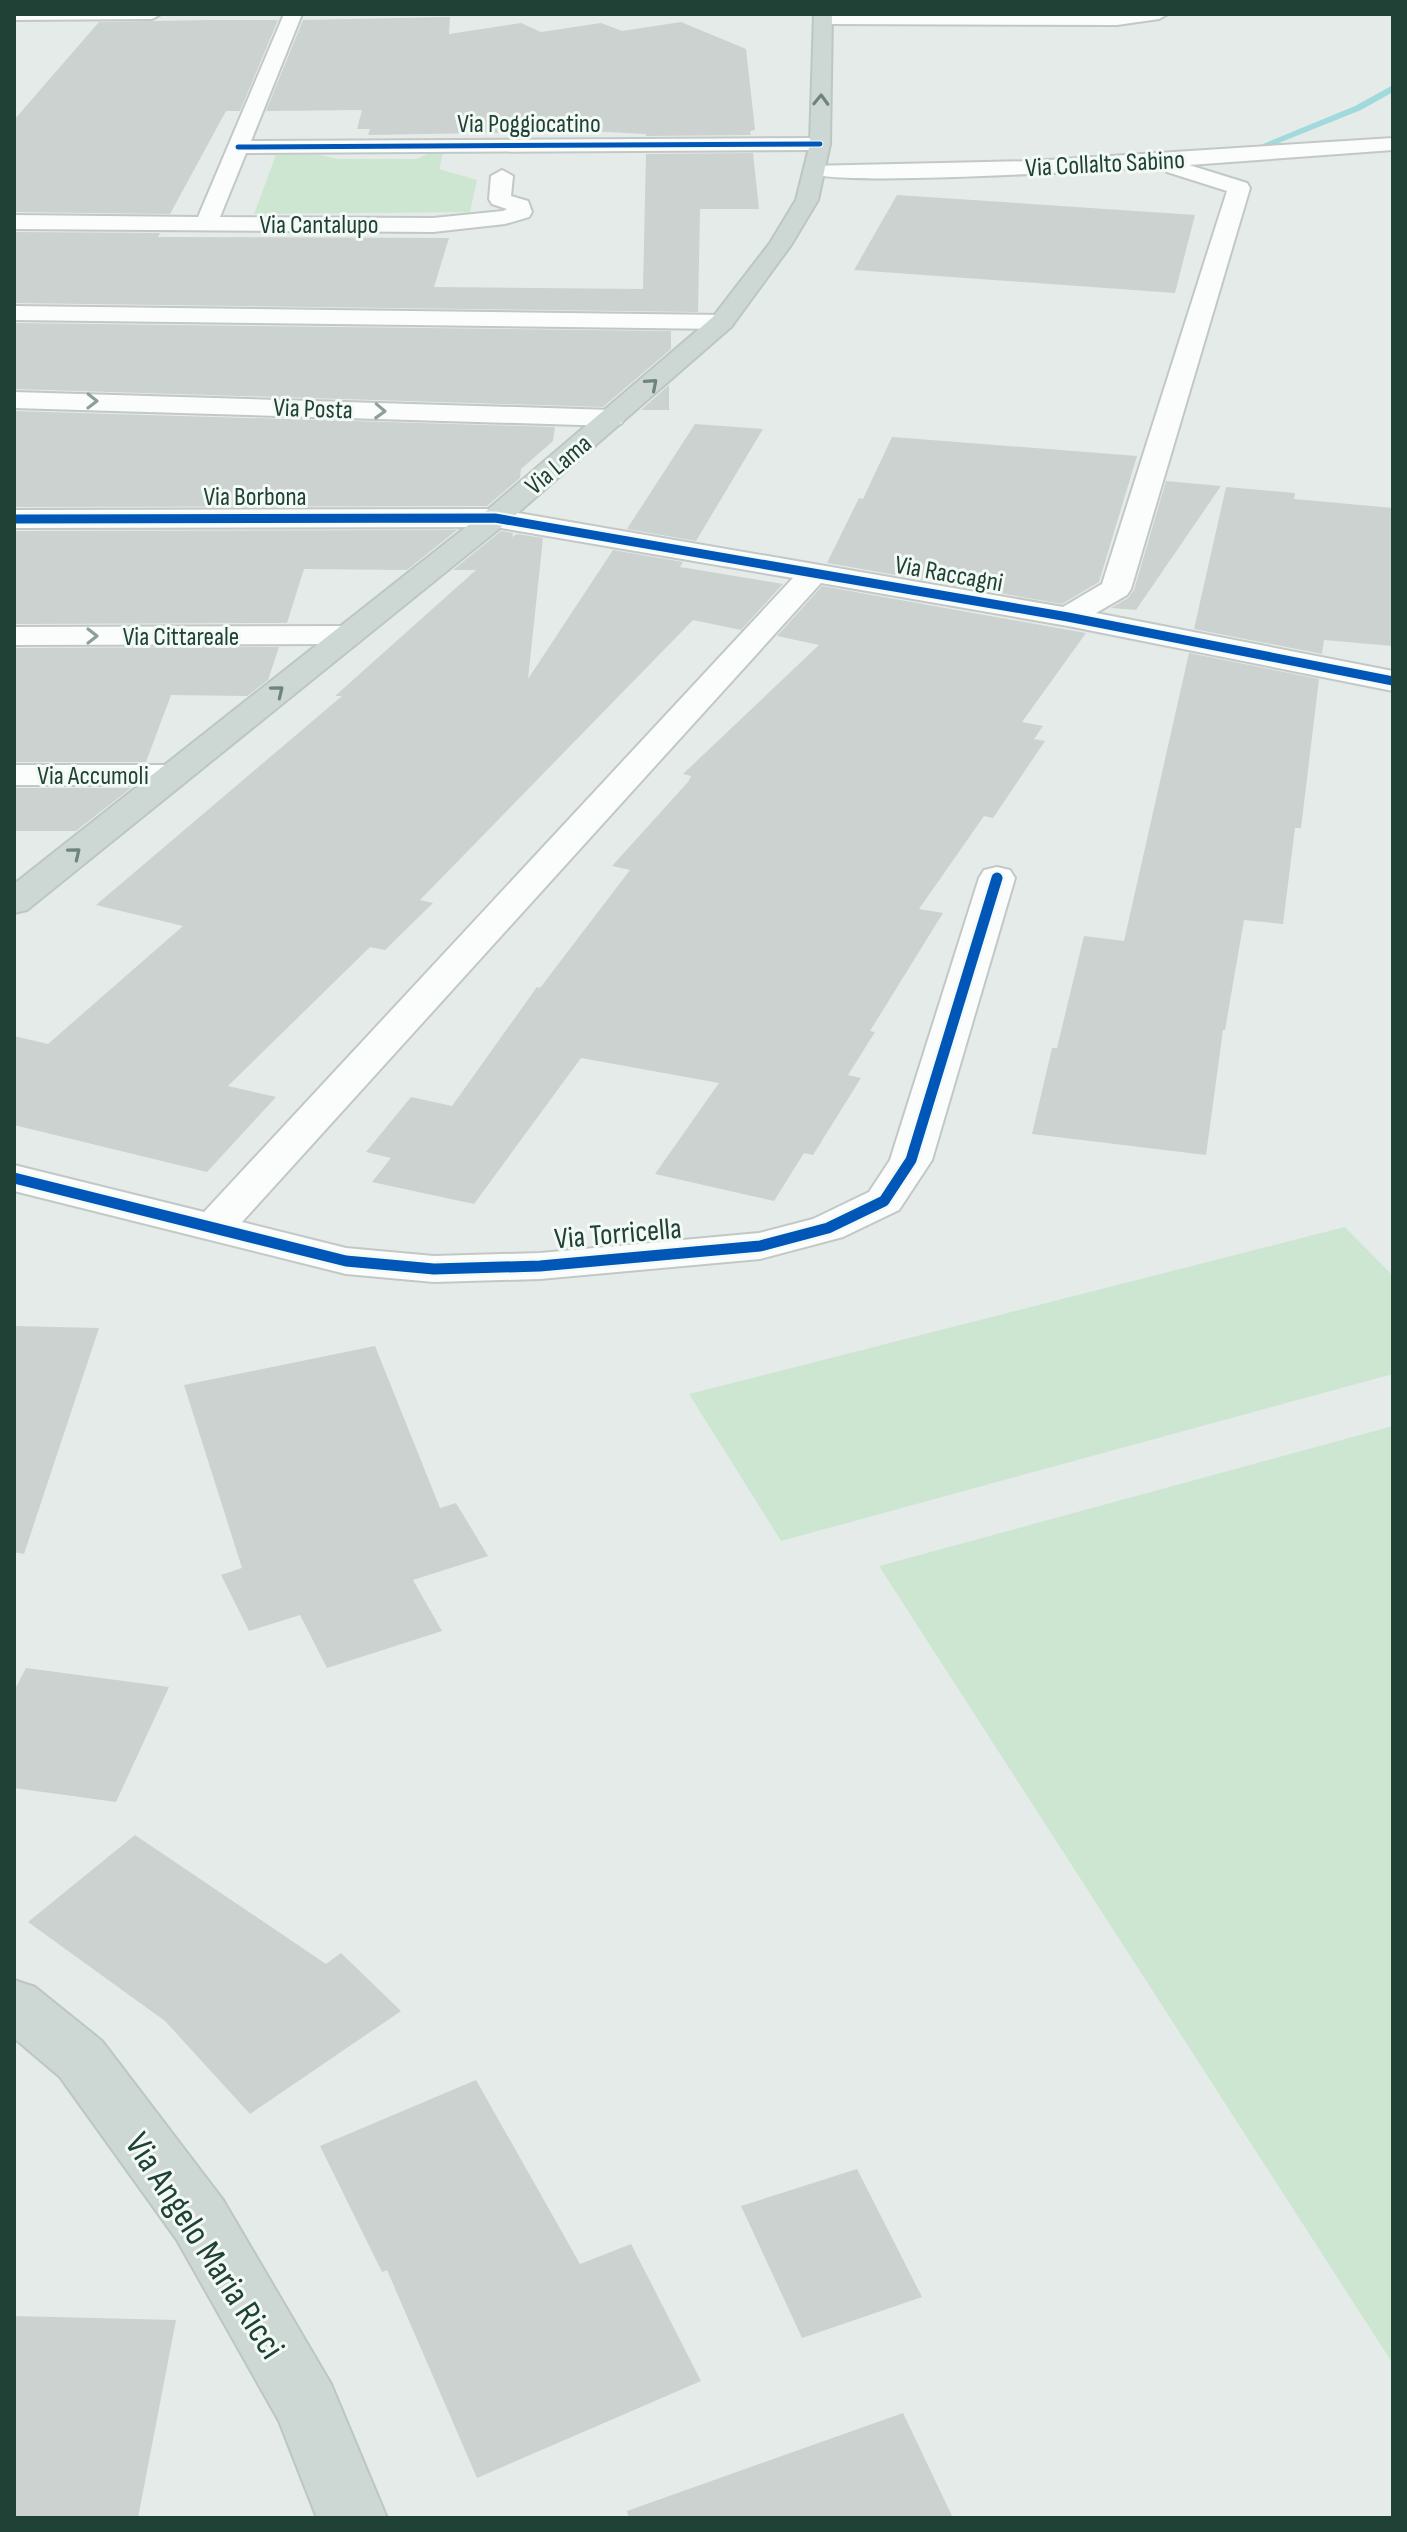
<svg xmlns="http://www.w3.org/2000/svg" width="1407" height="2532" viewBox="0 0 1407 2532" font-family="'Sofia Sans Condensed',sans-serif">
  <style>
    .green { fill: #cde6d2 }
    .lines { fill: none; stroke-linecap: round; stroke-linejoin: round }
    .stream { fill: #a1dadd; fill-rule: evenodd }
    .building { fill: #ccd2cf }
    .minor-casing { stroke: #c2c8c5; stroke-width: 4 }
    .major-casing { stroke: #bcc7c3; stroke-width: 4 }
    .minor { fill: #fbfcfc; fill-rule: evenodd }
    .major { fill: #cdd7d4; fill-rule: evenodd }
    .cycleway-far2-casing { stroke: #f3faf6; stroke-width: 7 }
    .cycleway-far1-casing { stroke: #f3faf6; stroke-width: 13 }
    .cycleway-casing { stroke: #f3faf6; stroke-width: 16 }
    .cycleway-far2 { stroke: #0057b8; stroke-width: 5 }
    .cycleway-far1 { stroke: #0057b8; stroke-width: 9 }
    .cycleway { stroke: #0057b8; stroke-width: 11 }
    .oneway { stroke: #6e847d }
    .oneway2 { stroke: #8e9e98 }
    .labels { text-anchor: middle; stroke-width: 6; stroke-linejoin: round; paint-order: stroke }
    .far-street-label { font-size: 26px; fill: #204135; stroke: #f3faf6 }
    .street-label { font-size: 30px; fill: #204135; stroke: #f3faf6 }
    .near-street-label { font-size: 36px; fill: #204135; stroke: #f3faf6 }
  </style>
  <rect width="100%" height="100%" fill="#e5ebe8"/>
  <path class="green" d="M 428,154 L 443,154 L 439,169 L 477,180 L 470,212 L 254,214 L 276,155 L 320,155 L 338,159 L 416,159 Z
    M 1345,1227 L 1393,1276 L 1393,1374 L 781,1541 L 689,1394 Z
    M 1393,1426 L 1393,2364 L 879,1566 Z"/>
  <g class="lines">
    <path class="stream" d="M 1393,85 L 1393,92 L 1361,110 L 1266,148 L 1258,146 L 1355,106 Z"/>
  </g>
  <path class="building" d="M 450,17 L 449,34 L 521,23 L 541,32 L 601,23 L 622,31 L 681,22 L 746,49 L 755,130 L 750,131 L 751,135 L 646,136 L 646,134 L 589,131 L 368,135 L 370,129 L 357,129 L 362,110 L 266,111 L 303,20 Z
    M 210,20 L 278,20 L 240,111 L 226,111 L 170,214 L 14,212 L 14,120 L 99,22 Z
    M 753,153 L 759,209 L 700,209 L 698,312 L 14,303 L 14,232 L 160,233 L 158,237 L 449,238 L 434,287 L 643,289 L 646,154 Z
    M 897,195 L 1195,215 L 1175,293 L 854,270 Z
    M 14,323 L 671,331 L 671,349 L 603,407 L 14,389 Z
    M 669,385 L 669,410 L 641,410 Z
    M 14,411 L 555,427 L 553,441 L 521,469 L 520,478 L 487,506 L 14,507 Z
    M 695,424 L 763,429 L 696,541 L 627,529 Z
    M 892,437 L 1137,456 L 1099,582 L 1062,604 L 827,563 L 859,498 L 863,499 Z
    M 1166,481 L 1221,486 L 1136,610 L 1111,608 L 1128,598 L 1134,590 Z
    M 1226,487 L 1295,493 L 1294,499 L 1393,508 L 1393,646 L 1324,640 L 1322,654 L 1194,629 Z
    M 457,530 L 407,570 L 304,569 L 287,623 L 14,624 L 14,531 Z
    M 501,531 L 513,533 L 512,537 L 517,534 L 543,538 L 528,679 L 613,550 L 683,562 L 680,567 L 783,584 L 741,630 L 693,620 L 420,900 L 433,903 L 385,950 L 370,947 L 228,1086 L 276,1097 L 207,1172 L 14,1125 L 14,1036 L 48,1044 L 183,926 L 96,905 L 342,696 L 335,696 L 476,570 L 453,570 Z
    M 822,586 L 1086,633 L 1022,722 L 1043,726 L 1034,739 L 1045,741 L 993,818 L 984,816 L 919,909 L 943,913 L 870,1031 L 875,1032 L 848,1075 L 861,1078 L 813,1155 L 804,1153 L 774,1201 L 655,1174 L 719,1083 L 581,1058 L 474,1204 L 372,1182 L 391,1158 L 366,1152 L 411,1097 L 452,1106 L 537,987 L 540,988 L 630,870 L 612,866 L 688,782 L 691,776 L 683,774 L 819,645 L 777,636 Z
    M 279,647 L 268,680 L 247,696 L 171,695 L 146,762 L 14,762 L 14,648 Z
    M 1189,653 L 1319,679 L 1301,828 L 1295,828 L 1283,924 L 1244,920 L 1225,1030 L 1223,1030 L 1206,1155 L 1032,1134 L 1052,1048 L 1057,1048 L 1084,936 L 1124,941 Z
    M 14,788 L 131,788 L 76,831 L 14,831 Z
    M 14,1326 L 99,1328 L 24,1554 L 14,1552 Z
    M 375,1346 L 440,1508 L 456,1503 L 488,1556 L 413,1580 L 442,1631 L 327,1668 L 300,1615 L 249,1631 L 221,1575 L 242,1568 L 184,1385 Z
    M 26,1668 L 169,1687 L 116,1802 L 14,1788 L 14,1691 Z
    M 135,1835 L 326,1964 L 341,1953 L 401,2011 L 250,2114 L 165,2021 L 28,1922 Z
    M 476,2080 L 580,2264 L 631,2244 L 701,2381 L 477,2478 L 387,2270 L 382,2272 L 320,2146 Z
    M 857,2169 L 922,2297 L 802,2338 L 741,2206 Z
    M 14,2316 L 176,2320 L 138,2518 L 14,2518 Z
    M 903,2413 L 953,2518 L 629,2518 L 627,2511 Z"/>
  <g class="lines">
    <defs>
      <path id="minor" d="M 14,14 L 161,14 L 152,19 L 14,20 Z
        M 284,14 L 302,14 L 251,141 L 820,138 L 830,144 L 820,150 L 246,153 L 220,217 L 433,218 L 503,211 L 507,209 L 492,204 L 489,199 L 491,176 L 502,170 L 513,176 L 511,196 L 528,201 L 532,212 L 529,217 L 505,224 L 433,232 L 14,229 L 14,215 L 198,217 Z
        M 821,14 L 1168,14 L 1159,19 L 1117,25 L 823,24 L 814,19 Z
        M 1393,138 L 1393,150 L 1189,165 L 1247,183 L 1250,188 L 1131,589 L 1127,595 L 1096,613 L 1393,671 L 1393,691 L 1068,626 L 821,583 L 242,1222 L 346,1248 L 434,1256 L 540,1253 L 759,1233 L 813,1219 L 869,1192 L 890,1160 L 979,878 L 984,870 L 997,867 L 1010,870 L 1015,878 L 932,1160 L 899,1210 L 843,1237 L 760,1259 L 540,1279 L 434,1282 L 346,1274 L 14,1191 L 14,1165 L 204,1212 L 793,578 L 495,527 L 14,528 L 14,510 L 495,509 L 1063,607 L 1102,584 L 1227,191 L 1167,172 L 1165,166 C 1122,169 819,189 805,171 L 808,166 L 1033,161 Z
        M 14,306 L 722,315 L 731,317 L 734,322 L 731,327 L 722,329 L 14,320 Z
        M 14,392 L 612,410 L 621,412 L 625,418 L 621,424 L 612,426 L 14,408 Z
        M 348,626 L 359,628 L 363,635 L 359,642 L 348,644 L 14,645 L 14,627 Z
        M 14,765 L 173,765 L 185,768 L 190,775 L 185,782 L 173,785 L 14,785 Z"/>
      <path id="major" d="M 814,14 L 832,14 L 830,144 L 818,200 L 791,245 L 731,327 L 505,524 L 27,910 L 14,913 L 14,884 L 485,512 L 713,317 L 770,243 L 796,200 L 810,144 Z
        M 14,1980 L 35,1987 L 102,2041 L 223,2200 L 331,2384 L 387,2518 L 317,2518 L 279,2421 L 177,2240 L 60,2077 L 14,2038 Z"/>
    </defs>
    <use href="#minor" class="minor-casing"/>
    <use href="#major" class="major-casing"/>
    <use href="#minor" class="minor"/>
    <use href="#major" class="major"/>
    <defs>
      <path id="cycleway-far2" d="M 238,147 L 820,144"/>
      <path id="cycleway-far1" d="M 14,519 L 495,518 L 1068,617 L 1393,681"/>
      <path id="cycleway" d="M 14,1178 L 346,1261 L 434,1269 L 540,1266 L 760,1246 L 828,1228 L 884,1201 L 911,1160 L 997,878"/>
    </defs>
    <use href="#cycleway-far2" class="cycleway-far2-casing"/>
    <use href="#cycleway-far1" class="cycleway-far1-casing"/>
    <use href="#cycleway" class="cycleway-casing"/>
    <use href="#cycleway-far2" class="cycleway-far2"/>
    <use href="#cycleway-far1" class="cycleway-far1"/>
    <use href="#cycleway" class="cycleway"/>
  </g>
  <defs><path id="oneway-chevron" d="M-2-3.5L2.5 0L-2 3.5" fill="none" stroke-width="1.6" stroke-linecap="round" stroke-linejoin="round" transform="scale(2)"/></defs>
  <g class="oneway">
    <use href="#oneway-chevron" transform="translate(821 100) rotate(-88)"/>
    <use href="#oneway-chevron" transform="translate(652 384) rotate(-41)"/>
    <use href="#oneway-chevron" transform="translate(278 691) rotate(-39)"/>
    <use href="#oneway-chevron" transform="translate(75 853) rotate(-39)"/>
  </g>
  <g class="oneway2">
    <use href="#oneway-chevron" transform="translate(92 401) rotate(1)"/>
    <use href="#oneway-chevron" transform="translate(380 411) rotate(2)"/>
    <use href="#oneway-chevron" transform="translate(92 636)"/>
  </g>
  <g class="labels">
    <g class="far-street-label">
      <text x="529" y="132">Via Poggiocatino</text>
      <text transform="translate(1105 163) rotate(-3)" y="9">Via Collalto Sabino</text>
      <text x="319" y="233">Via Cantalupo</text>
      <text transform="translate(313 408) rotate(2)" y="9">Via Posta</text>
      <text transform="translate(558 464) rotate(-40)" y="9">Via Lama</text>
      <text x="255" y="505">Via Borbona</text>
      <text transform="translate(949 573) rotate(10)" y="9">Via Raccagni</text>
      <text x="181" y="645">Via Cittareale</text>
      <text x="93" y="784">Via Accumoli</text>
    </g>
    <g class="street-label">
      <text transform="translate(618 1233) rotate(-5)" y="10">Via Torricella</text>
    </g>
    <g class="near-street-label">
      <text transform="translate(206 2245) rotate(57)" y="13">Via Angelo Maria Ricci</text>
    </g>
  </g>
  <rect width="1407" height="2532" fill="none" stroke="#204135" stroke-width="32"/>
</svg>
